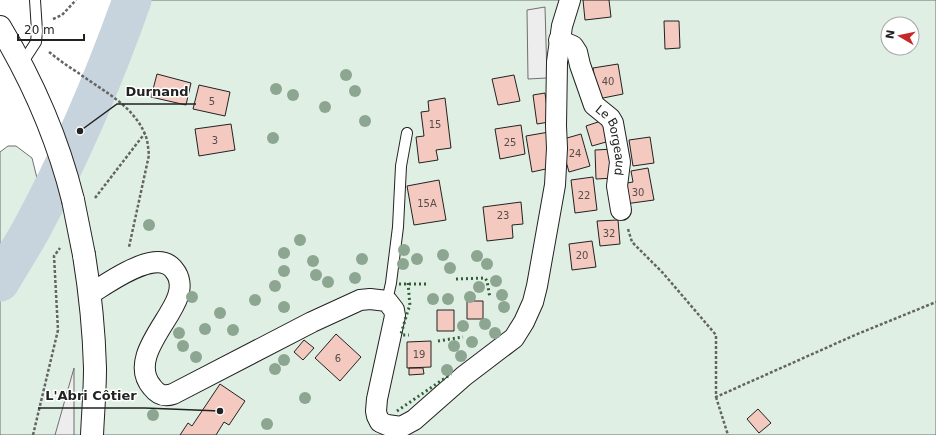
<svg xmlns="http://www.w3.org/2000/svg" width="936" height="435" viewBox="0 0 936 435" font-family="'DejaVu Sans',sans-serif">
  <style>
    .green { fill: #e0efe3; stroke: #6f6f6f; fill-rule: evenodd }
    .parking { fill: #ededed; stroke: #6f6f6f }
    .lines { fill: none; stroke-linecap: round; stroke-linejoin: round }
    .river { stroke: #c7d3dd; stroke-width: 39 }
    .building { fill: #f3c9c0; stroke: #222 }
    .lane-casing { stroke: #222; stroke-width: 12 }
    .street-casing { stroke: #222; stroke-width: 22 }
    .primary-casing { stroke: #222; stroke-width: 24 }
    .path { stroke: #646464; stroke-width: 2.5; stroke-dasharray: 3 2; stroke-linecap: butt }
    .lane { stroke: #fff; stroke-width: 10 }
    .street { stroke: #fff; stroke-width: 20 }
    .primary { stroke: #fff; stroke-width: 22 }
    .primary-bridge-casing { stroke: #222; stroke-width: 24; stroke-linecap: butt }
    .primary-bridge { stroke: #fff; stroke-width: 22 }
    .hedge { stroke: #2f5e38; stroke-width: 3; stroke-dasharray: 2 3; stroke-linecap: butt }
    .tree { fill: #8da692 }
    .labels { text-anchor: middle; stroke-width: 3; stroke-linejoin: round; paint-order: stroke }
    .number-label { font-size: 10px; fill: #564c4a }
    .street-label { font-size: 12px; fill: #222; stroke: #fff }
    .leader { fill: none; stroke: #222; stroke-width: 1.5 }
    .callout-dot { fill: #222; stroke: #fff; stroke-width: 1.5 }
    .callout-label { font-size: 13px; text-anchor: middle; font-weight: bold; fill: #222; stroke: #fff; stroke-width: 3; stroke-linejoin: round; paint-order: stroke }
  </style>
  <rect width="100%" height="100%" fill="#fff"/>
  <path class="green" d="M 138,0 L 936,0 L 936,435 L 0,435 L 0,273 L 52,207 L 86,127 L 84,122 L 89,112 L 92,112 L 137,9 ZM 888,24 L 912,24 L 912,48 L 888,48 Z
    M 8,146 L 16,146 L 32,158 L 37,178 L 35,196 L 24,225 L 0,258 L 0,152 Z"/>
  <path class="parking" d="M 545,7 L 547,78 L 528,79 L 527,10 Z
    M 74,368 L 74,435 L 55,435 Z"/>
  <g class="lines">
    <path class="river" d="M 0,282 C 10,265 21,248 31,230 C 71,156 104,79 132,0"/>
  </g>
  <path class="building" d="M 583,0 L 609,0 L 611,17 L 585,20 Z
    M 664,21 L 679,21 L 680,48 L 665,49 Z
    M 618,64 L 623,94 L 598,99 L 593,68 Z
    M 157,74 L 191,83 L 186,105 L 151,97 Z
    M 514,75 L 520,101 L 498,105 L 492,79 Z
    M 199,85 L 230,92 L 225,116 L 193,109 Z
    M 545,93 L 549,122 L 537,124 L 533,95 Z
    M 445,98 L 451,148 L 436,150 L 438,160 L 419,163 L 416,137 L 424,136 L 421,112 L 429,111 L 428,101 Z
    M 607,119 L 613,140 L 592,146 L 586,126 Z
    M 231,124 L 235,150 L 199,156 L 195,129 Z
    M 521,125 L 525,154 L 500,159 L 495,129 Z
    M 549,132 L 555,167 L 532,172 L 526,136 Z
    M 581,134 L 590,166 L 569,172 L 560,140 Z
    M 650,137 L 654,163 L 633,166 L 629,140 Z
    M 614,149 L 615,178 L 596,179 L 595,150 Z
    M 648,168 L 654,200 L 625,204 L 621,184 L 633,182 L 631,171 Z
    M 593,177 L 597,210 L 575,213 L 571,180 Z
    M 439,180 L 446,220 L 414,225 L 407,186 Z
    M 521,202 L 523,224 L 512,225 L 513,238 L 487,241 L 483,207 Z
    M 618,220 L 620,244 L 600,246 L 597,221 Z
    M 592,241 L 596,267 L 572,270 L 569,244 Z
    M 467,301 L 483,301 L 483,319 L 467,319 Z
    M 437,310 L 454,310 L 454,331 L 437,331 Z
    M 336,334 L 361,357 L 340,381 L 315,358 Z
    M 304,340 L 314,348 L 303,360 L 294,352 Z
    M 431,341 L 431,367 L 407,368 L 407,342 Z
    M 409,368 L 423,368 L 424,374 L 409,375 Z
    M 220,384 L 245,401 L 229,425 L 224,422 L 216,435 L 180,435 L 188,423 L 192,426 Z
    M 758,409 L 771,423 L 759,433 L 747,419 Z"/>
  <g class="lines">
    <defs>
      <path id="lane" d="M 21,65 L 36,42 L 37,31 L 35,0
        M 387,301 L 391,283 L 398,227 L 401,166 L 407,133"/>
      <g id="street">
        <path id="s1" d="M 559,40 L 573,46 L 577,52 L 580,65 L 594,105 L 610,118 L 613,123 L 620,162 L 617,186 L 621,210"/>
        <path d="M 90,294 C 107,284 157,246 174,270 C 180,277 181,287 178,296 C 170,322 128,359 152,387 C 158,395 164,397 173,394 L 312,322 L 360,300 L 370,299 L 387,301 L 394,310 L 395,316 L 377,399 L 376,411 L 377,416 L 380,422 L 387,425 L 401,427 L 414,420 L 464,376 L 514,338 L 524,322 L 533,302 L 537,286 L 555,185 L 557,148 L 556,126 L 557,62 L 562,26 L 570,0"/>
      </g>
      <path id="primary" d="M 0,27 C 32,80 58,140 73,200
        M 84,255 C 90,292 94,330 95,368 C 95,390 93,413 92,435"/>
    </defs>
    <use href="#lane" class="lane-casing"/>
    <use href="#street" class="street-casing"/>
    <use href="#primary" class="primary-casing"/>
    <path class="path" d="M 53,19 L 62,15 L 76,0
      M 49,52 C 58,59 67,66 77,72 C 101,90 132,104 145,134 C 148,141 148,148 149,155 L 129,247
      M 95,198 L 145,133
      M 628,229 L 632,242 L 663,273 L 716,335 L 716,397 L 855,335 L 936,302
      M 716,397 L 727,432 L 729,435
      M 33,435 L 58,330 L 54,256 L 60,248"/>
    <use href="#lane" class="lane"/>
    <use href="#street" class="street"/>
    <use href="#primary" class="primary"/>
    <defs>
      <path id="primary-bridge" d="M 73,200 L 84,255"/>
    </defs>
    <use href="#primary-bridge" class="primary-bridge-casing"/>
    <use href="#primary-bridge" class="primary-bridge"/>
    <path class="hedge" d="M 456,279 L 485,278 L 487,281 L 490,298
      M 408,283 L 410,306 L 408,310 L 401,334 L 403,335 L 409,335
      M 399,284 L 429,284
      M 438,341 L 463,337
      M 397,411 L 451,374"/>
  </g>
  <g class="tree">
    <circle cx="346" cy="75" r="6"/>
    <circle cx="276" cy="89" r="6"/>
    <circle cx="355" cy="91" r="6"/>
    <circle cx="293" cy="95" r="6"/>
    <circle cx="325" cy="107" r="6"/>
    <circle cx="365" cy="121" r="6"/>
    <circle cx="273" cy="138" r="6"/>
    <circle cx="149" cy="225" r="6"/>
    <circle cx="300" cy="240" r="6"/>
    <circle cx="404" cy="250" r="6"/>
    <circle cx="284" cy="253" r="6"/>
    <circle cx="443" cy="255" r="6"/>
    <circle cx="477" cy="256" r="6"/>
    <circle cx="362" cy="259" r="6"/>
    <circle cx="417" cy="259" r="6"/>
    <circle cx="313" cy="261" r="6"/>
    <circle cx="403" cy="264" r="6"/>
    <circle cx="487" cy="264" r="6"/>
    <circle cx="450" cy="268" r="6"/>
    <circle cx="284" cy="271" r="6"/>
    <circle cx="316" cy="275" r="6"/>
    <circle cx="355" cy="278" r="6"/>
    <circle cx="496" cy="281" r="6"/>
    <circle cx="328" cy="282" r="6"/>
    <circle cx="275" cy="286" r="6"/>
    <circle cx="479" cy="287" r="6"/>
    <circle cx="502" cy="295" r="6"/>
    <circle cx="192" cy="297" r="6"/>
    <circle cx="470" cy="297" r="6"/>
    <circle cx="433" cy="299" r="6"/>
    <circle cx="448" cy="299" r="6"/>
    <circle cx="255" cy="300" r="6"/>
    <circle cx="284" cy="307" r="6"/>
    <circle cx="504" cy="307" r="6"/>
    <circle cx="220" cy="313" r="6"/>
    <circle cx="485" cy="324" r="6"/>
    <circle cx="463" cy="326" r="6"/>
    <circle cx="205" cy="329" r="6"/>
    <circle cx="233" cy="330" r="6"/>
    <circle cx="179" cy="333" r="6"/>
    <circle cx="495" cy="333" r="6"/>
    <circle cx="472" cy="342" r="6"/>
    <circle cx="183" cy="346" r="6"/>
    <circle cx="454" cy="346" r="6"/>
    <circle cx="461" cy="356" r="6"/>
    <circle cx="196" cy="357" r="6"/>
    <circle cx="284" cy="360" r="6"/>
    <circle cx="275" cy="369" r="6"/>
    <circle cx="447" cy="370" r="6"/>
    <circle cx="305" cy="398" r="6"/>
    <circle cx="153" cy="415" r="6"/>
    <circle cx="267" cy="424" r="6"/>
  </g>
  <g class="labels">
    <g class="number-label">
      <text x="608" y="85">40</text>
      <text x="212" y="105">5</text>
      <text x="435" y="128">15</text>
      <text x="215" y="144">3</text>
      <text x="510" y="146">25</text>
      <text x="575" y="157">24</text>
      <text x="638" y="196">30</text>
      <text x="584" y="199">22</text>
      <text x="427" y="207">15A</text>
      <text x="503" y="219">23</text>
      <text x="609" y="237">32</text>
      <text x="582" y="259">20</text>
      <text x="419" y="358">19</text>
      <text x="338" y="362">6</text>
    </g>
    <g class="street-label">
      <text dy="4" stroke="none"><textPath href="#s1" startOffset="120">Le Borgeaud</textPath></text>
    </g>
  </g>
  <path class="leader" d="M80 131L117 104H196M220 411L145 408H38"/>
  <g class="callout-dot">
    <circle cx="80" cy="131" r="4"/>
    <circle cx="220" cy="411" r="4"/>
  </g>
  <g class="callout-label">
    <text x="157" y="96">Durnand</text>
    <text x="91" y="400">L'Abri Côtier</text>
  </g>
  <g transform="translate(900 36) rotate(279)"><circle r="19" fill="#ffffff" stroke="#a7a7a7"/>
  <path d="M0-3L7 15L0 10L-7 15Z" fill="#c62828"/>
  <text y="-6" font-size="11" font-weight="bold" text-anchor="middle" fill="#222222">N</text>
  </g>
  <path d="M18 34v6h66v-6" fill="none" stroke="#222222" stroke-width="2"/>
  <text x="24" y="34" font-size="12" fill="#222222" stroke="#ffffff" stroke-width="3" paint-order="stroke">20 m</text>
</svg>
